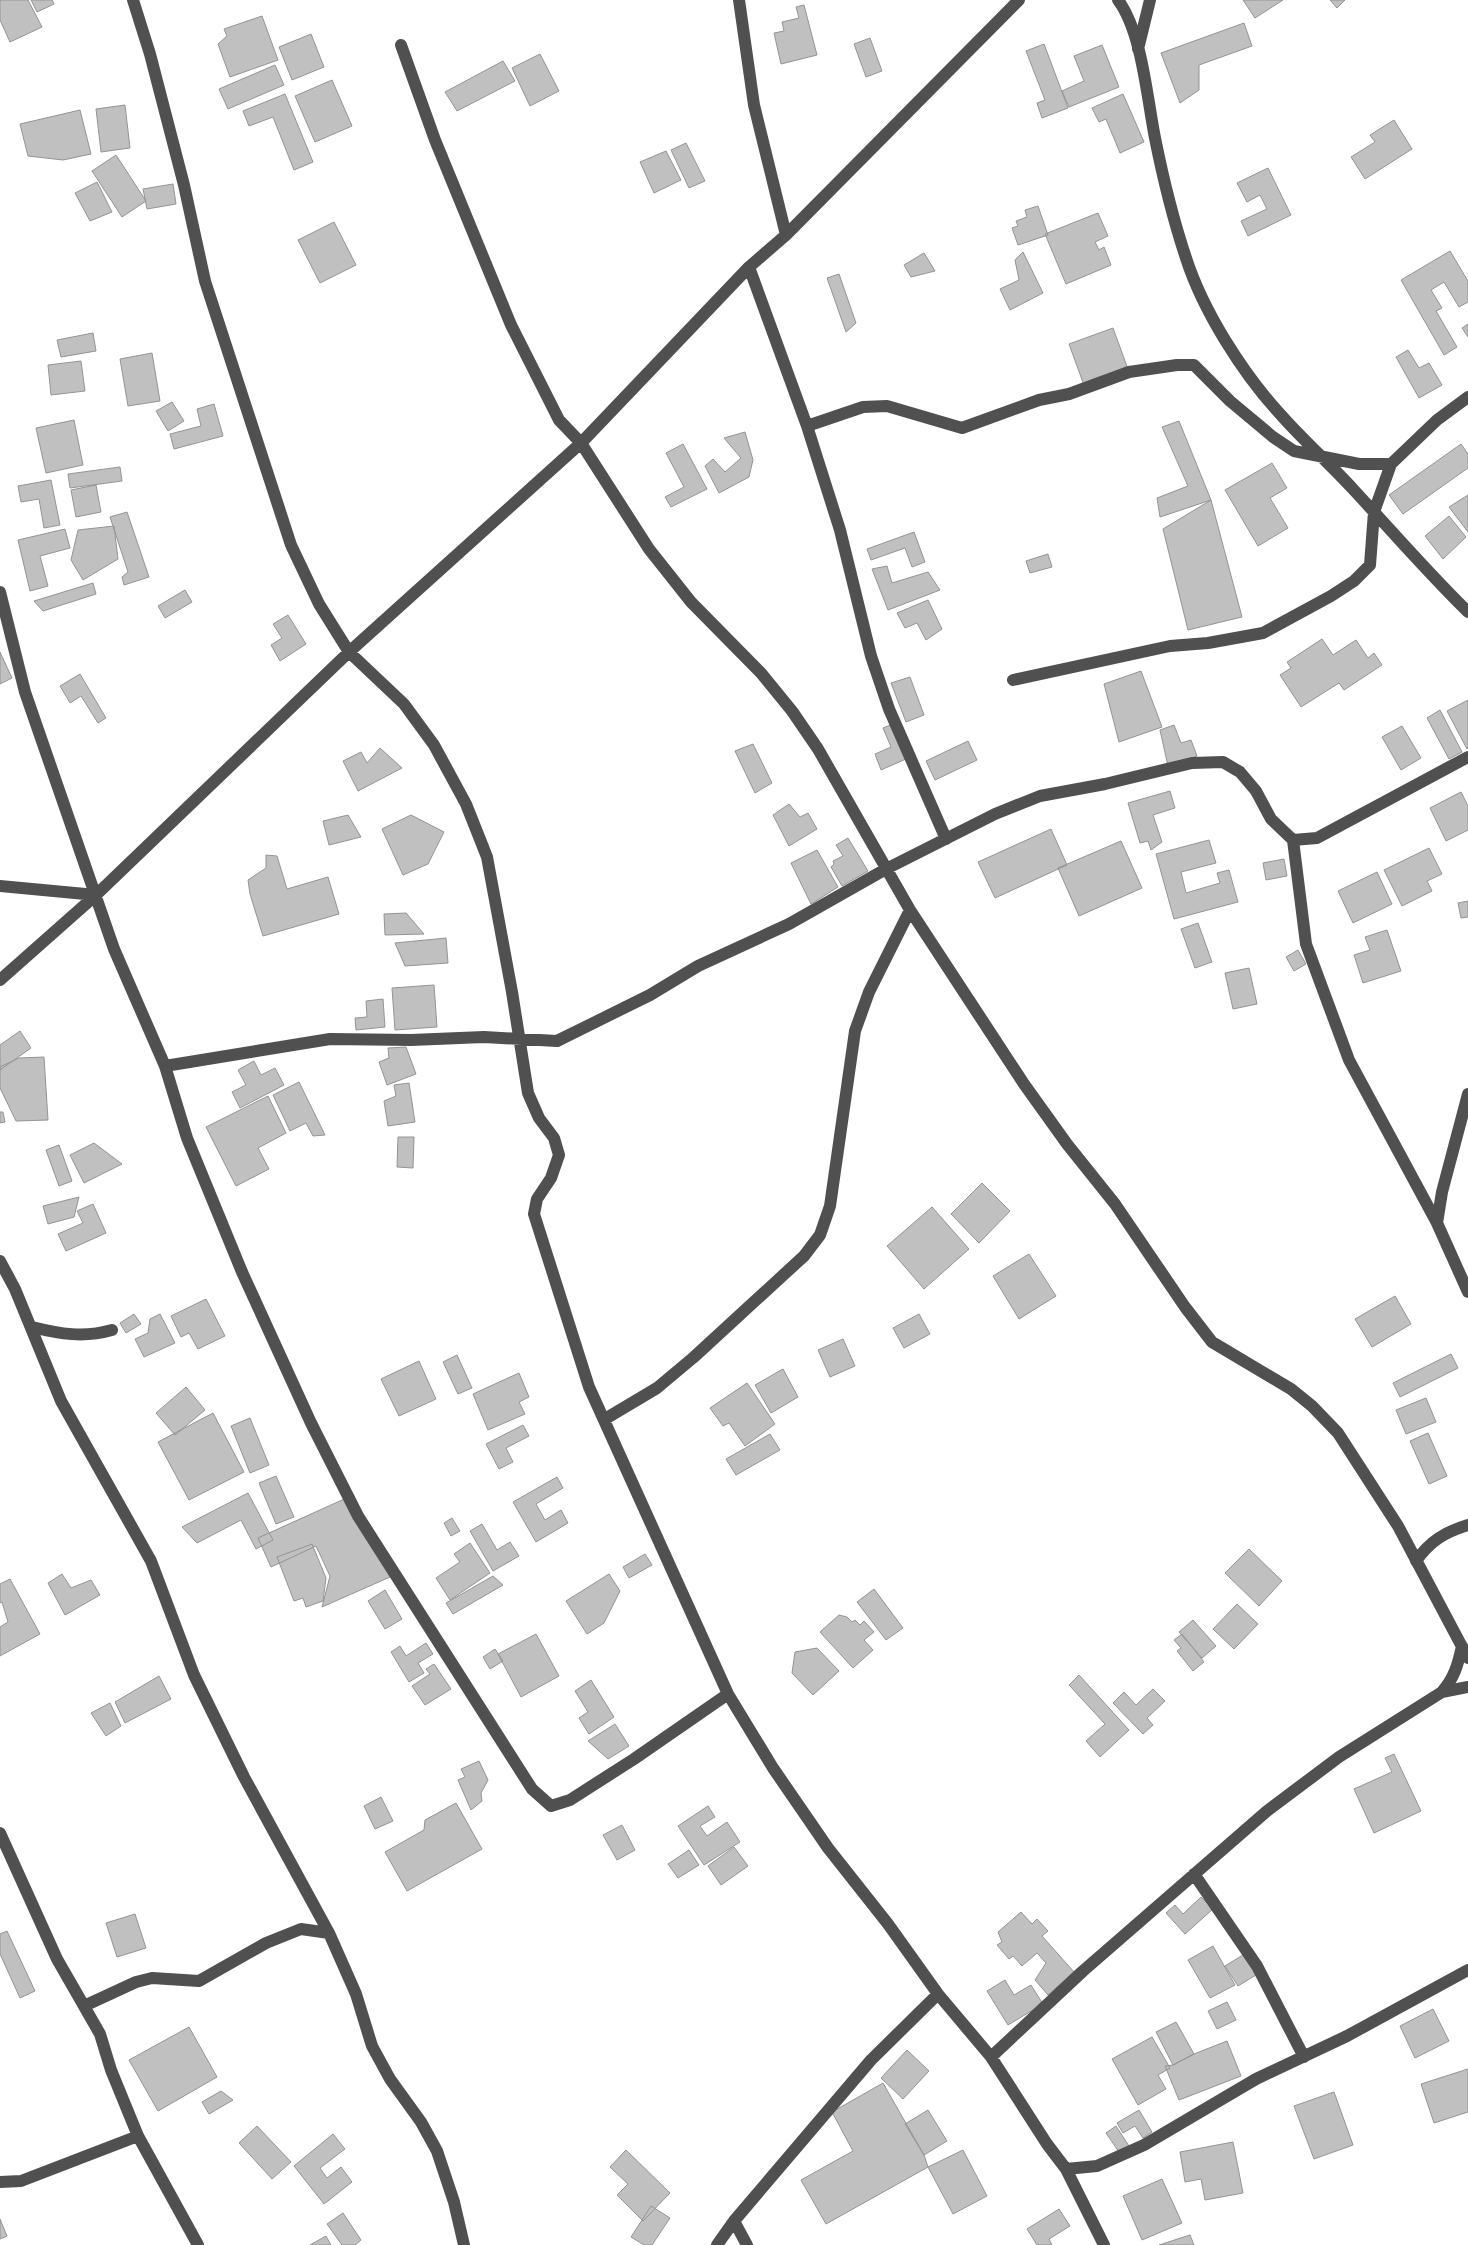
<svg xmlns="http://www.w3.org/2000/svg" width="1468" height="2245" viewBox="0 0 1468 2245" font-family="Rubik,sans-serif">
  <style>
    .building { fill: #c0c0c0; stroke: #949494 }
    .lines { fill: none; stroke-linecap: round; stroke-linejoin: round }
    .minor { stroke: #505050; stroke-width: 12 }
  </style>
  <rect width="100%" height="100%" fill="#fff"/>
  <path class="building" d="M 0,0 L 28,0 L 42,27 L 10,42 L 0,20 Z
    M 31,0 L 52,0 L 54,4 L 37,12 Z
    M 1243,0 L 1283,0 L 1255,18 Z
    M 1330,0 L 1345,0 L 1337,8 Z
    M 804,5 L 817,55 L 781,64 L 774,33 L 784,31 L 782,22 L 799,18 L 796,7 Z
    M 262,16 L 278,60 L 230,77 L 218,44 L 227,36 L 224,29 Z
    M 1244,23 L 1252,46 L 1199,65 L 1199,90 L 1180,103 L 1161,53 Z
    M 311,34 L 324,67 L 292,80 L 279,47 Z
    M 870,38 L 882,71 L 866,77 L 854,44 Z
    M 1044,44 L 1068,108 L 1042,118 L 1037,103 L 1045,100 L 1026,51 Z
    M 1102,45 L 1119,87 L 1069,107 L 1062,91 L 1084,81 L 1074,56 Z
    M 540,54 L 559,91 L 530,106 L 512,68 Z
    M 503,61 L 515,81 L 457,111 L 445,92 Z
    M 275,65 L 284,85 L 228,109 L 219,89 Z
    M 332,80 L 352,126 L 315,142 L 295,96 Z
    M 285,94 L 313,162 L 294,170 L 273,117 L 249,126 L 243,111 Z
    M 1123,94 L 1144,142 L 1120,153 L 1106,119 L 1099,122 L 1092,108 Z
    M 125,105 L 130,148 L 101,152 L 96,109 Z
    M 80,110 L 91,154 L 63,160 L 28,156 L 20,124 Z
    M 1394,120 L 1412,149 L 1365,179 L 1351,157 L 1375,142 L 1370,135 Z
    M 686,143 L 705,181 L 689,188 L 671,150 Z
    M 666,151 L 681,180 L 654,193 L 640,162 Z
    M 116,155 L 146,201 L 122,217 L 92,171 Z
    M 1268,168 L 1291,215 L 1248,236 L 1241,221 L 1267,209 L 1260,195 L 1247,202 L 1237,183 Z
    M 97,182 L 112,212 L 90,221 L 75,193 Z
    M 173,184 L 176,204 L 147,209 L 143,189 Z
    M 1038,206 L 1048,235 L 1018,245 L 1012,228 L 1018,226 L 1016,221 L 1027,217 L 1025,210 Z
    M 1098,213 L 1108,236 L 1095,242 L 1099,250 L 1104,247 L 1111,265 L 1066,284 L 1045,234 Z
    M 334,222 L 356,265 L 320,283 L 298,240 Z
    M 1450,251 L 1468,281 L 1468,302 L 1459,307 L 1444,282 L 1431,290 L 1442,308 L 1436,311 L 1457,347 L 1444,355 L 1401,280 Z
    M 1023,252 L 1043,293 L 1010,310 L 1000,289 L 1019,280 L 1015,260 Z
    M 924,253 L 935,271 L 911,277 L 904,265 Z
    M 839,274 L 856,323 L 846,332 L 827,278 Z
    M 1468,324 L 1468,337 L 1462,328 Z
    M 1113,328 L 1129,372 L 1085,388 L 1069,344 Z
    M 93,333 L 96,351 L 61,357 L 57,340 Z
    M 1408,350 L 1419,368 L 1429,363 L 1442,385 L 1419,398 L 1396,357 Z
    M 152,353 L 160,401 L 128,406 L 120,359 Z
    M 81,361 L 85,391 L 51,395 L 48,365 Z
    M 172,402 L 184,421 L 168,431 L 156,411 Z
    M 214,404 L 223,436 L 174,449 L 170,434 L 201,426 L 197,409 Z
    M 74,420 L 83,465 L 46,473 L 36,428 Z
    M 1179,421 L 1211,500 L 1160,517 L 1157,498 L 1188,486 L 1162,427 Z
    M 745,432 L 753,460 L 749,477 L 719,493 L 705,466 L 713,459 L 725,472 L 741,458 L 724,438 Z
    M 683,444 L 707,489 L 671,507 L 665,497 L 684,487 L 666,453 Z
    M 1461,444 L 1468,454 L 1468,468 L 1403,514 L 1389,495 Z
    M 1272,463 L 1287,488 L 1270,498 L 1288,528 L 1258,546 L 1225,490 Z
    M 120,467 L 122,481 L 70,488 L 68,474 Z
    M 51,480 L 60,525 L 44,528 L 39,499 L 21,502 L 18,486 Z
    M 96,485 L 101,512 L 76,517 L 71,490 Z
    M 1468,495 L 1468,532 L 1449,507 Z
    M 1211,500 L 1242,617 L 1188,630 L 1163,529 Z
    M 127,512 L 149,577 L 124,585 L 122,577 L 128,572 L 110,517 Z
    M 1449,516 L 1466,537 L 1443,559 L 1425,536 Z
    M 114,526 L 118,559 L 83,580 L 71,560 L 78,530 Z
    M 65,529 L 70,548 L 40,556 L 48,586 L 30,591 L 18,540 Z
    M 914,532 L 925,562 L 912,567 L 905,548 L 871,560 L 867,549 Z
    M 1048,554 L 1052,567 L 1030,573 L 1026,561 Z
    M 887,566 L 892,583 L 928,572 L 940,590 L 888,610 L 872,569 Z
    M 93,583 L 96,594 L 43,611 L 34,601 Z
    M 185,590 L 192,602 L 165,618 L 158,606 Z
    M 928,600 L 942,629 L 926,640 L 917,623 L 905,628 L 897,613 Z
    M 288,615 L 306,644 L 280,661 L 271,645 L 282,638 L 273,624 Z
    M 1322,639 L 1333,655 L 1356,640 L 1368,658 L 1374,653 L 1382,665 L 1344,690 L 1339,683 L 1301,707 L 1280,675 L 1291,668 L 1287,662 Z
    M 0,652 L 12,678 L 0,684 Z
    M 1141,671 L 1162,727 L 1119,742 L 1104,684 Z
    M 80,674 L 106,718 L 98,723 L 81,696 L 70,703 L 60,686 Z
    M 910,677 L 924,715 L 906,722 L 891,683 Z
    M 1468,700 L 1468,748 L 1467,749 L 1447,711 Z
    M 1440,710 L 1462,752 L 1449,759 L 1427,718 Z
    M 900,721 L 915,755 L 881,770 L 875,754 L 891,747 L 883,728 Z
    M 1174,725 L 1181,743 L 1191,740 L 1197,756 L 1168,766 L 1160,730 Z
    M 1402,726 L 1421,758 L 1401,770 L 1382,737 Z
    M 968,741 L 977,760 L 935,780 L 926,761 Z
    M 753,744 L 772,783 L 755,793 L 735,751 Z
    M 380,748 L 402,768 L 358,791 L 343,761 L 361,752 L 367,763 Z
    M 1170,791 L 1175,808 L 1153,815 L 1162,842 L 1151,850 L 1148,841 L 1140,843 L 1128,803 Z
    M 1461,792 L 1468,806 L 1468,830 L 1446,841 L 1430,808 Z
    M 789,804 L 800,817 L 808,813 L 817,829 L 789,846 L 773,815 Z
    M 348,815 L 361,837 L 329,845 L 323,821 Z
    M 411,815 L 444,832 L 428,864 L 403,875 L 382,829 Z
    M 1051,829 L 1067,865 L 995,898 L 978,862 Z
    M 848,838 L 868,871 L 842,886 L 831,867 L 834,864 L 833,861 L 843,856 L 836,845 Z
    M 1209,840 L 1216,863 L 1181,872 L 1186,893 L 1220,883 L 1217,873 L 1229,870 L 1238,902 L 1174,919 L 1156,854 Z
    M 1121,841 L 1142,888 L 1079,916 L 1058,868 Z
    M 1429,848 L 1442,874 L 1427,881 L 1432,891 L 1402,906 L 1384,870 Z
    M 817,850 L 838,887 L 811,904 L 791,863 Z
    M 266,855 L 277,856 L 287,889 L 328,877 L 339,914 L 263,936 L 250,894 L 248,880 L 266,868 Z
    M 1284,859 L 1287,876 L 1266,880 L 1263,863 Z
    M 1377,872 L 1392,904 L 1353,923 L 1338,891 Z
    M 1468,901 L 1468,917 L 1461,918 L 1458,903 Z
    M 406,913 L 424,934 L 385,935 L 384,914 Z
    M 1198,923 L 1212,962 L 1195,968 L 1181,929 Z
    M 1387,930 L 1401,971 L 1363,983 L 1354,955 L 1370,950 L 1365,937 Z
    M 446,938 L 448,963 L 405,966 L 395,943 Z
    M 1298,950 L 1306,964 L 1294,971 L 1286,957 Z
    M 1249,968 L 1257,1004 L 1233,1009 L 1225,973 Z
    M 434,985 L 437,1027 L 395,1030 L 392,988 Z
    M 383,999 L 385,1027 L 356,1030 L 355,1018 L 367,1017 L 366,1001 Z
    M 20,1031 L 31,1048 L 0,1070 L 0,1045 Z
    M 406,1047 L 416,1074 L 387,1085 L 379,1062 L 389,1058 L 388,1048 Z
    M 44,1057 L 48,1120 L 16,1121 L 0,1088 L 0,1067 L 19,1058 Z
    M 254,1061 L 261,1075 L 275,1068 L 284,1085 L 240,1108 L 232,1092 L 246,1085 L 238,1070 Z
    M 299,1082 L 325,1135 L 313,1136 L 306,1123 L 290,1131 L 273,1095 Z
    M 409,1083 L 415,1122 L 388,1126 L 384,1101 L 396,1096 L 394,1085 Z
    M 268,1096 L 286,1133 L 258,1148 L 269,1169 L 236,1186 L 206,1127 Z
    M 0,1112 L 3,1112 L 5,1122 L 0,1123 Z
    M 398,1137 L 414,1137 L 413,1168 L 397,1167 Z
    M 94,1143 L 122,1164 L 84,1183 L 70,1155 Z
    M 59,1145 L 72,1181 L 59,1186 L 46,1150 Z
    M 982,1183 L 1010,1211 L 979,1243 L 951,1214 Z
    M 79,1197 L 74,1217 L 48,1224 L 43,1206 Z
    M 93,1204 L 106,1233 L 66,1251 L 58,1234 L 83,1223 L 77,1211 Z
    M 932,1207 L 969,1249 L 924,1289 L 887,1246 Z
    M 1029,1254 L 1056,1296 L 1019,1319 L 993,1276 Z
    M 1395,1296 L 1411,1324 L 1372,1347 L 1355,1319 Z
    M 206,1299 L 225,1336 L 198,1349 L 189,1333 L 181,1337 L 171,1316 Z
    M 134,1314 L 141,1324 L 126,1333 L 120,1323 Z
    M 160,1314 L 175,1343 L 144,1357 L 135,1339 L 148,1333 L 150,1319 Z
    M 919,1314 L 930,1334 L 904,1348 L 893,1328 Z
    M 843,1339 L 855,1366 L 830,1377 L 818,1350 Z
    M 1451,1354 L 1458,1368 L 1400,1397 L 1393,1383 Z
    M 457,1355 L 472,1388 L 458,1394 L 443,1362 Z
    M 419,1361 L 436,1399 L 399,1416 L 381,1379 Z
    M 783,1369 L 798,1397 L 771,1413 L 755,1385 Z
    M 519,1373 L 529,1397 L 519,1402 L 525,1414 L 488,1430 L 473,1394 Z
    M 747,1383 L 775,1424 L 745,1446 L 729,1423 L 723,1426 L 710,1408 Z
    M 186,1387 L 205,1410 L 175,1435 L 156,1413 Z
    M 1426,1398 L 1436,1422 L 1406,1434 L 1396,1410 Z
    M 213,1413 L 244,1472 L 189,1500 L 158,1442 Z
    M 250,1418 L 269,1465 L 250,1473 L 231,1426 Z
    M 523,1425 L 529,1436 L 506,1448 L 513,1462 L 499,1469 L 486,1444 Z
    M 1428,1433 L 1447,1476 L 1429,1484 L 1410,1441 Z
    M 770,1434 L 780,1450 L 736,1475 L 726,1459 Z
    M 276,1476 L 294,1517 L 276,1524 L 259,1483 Z
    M 557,1477 L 563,1488 L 536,1504 L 545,1520 L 561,1510 L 568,1523 L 536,1542 L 513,1502 Z
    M 248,1493 L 273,1540 L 256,1549 L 241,1520 L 197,1543 L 182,1527 Z
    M 353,1495 L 390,1577 L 322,1607 L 330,1576 L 316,1546 L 271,1567 L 258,1538 Z
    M 452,1518 L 460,1531 L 451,1536 L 444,1523 Z
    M 482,1524 L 497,1550 L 510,1542 L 519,1556 L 493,1571 L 470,1531 Z
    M 470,1543 L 490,1573 L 450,1600 L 436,1578 L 460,1562 L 454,1554 Z
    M 312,1544 L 326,1578 L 323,1601 L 306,1607 L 303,1598 L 294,1601 L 277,1557 Z
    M 1249,1549 L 1282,1581 L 1259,1606 L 1225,1573 Z
    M 645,1554 L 652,1565 L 629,1578 L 623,1567 Z
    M 62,1574 L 71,1588 L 91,1580 L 100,1595 L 65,1615 L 48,1583 Z
    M 609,1574 L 620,1591 L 604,1623 L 587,1634 L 566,1601 Z
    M 493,1576 L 503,1585 L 453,1614 L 446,1603 Z
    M 10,1579 L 40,1634 L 0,1656 L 0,1627 L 8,1622 L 2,1602 L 0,1603 L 0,1584 Z
    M 874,1589 L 903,1628 L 886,1640 L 857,1602 Z
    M 385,1590 L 402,1619 L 385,1629 L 368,1601 Z
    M 1237,1604 L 1258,1624 L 1234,1649 L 1213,1629 Z
    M 839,1615 L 847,1617 L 852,1622 L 855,1620 L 860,1625 L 864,1621 L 874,1632 L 864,1640 L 873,1650 L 853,1668 L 820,1632 Z
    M 1193,1620 L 1216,1646 L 1202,1658 L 1179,1632 Z
    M 536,1634 L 559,1676 L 521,1697 L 498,1654 Z
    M 1182,1634 L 1204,1662 L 1193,1671 L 1177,1651 L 1181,1648 L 1174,1640 Z
    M 426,1643 L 433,1654 L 418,1663 L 424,1673 L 409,1682 L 391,1652 L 400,1646 L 406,1656 Z
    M 817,1648 L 839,1671 L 813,1695 L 792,1673 L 795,1652 Z
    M 495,1649 L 503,1661 L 490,1669 L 483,1657 Z
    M 434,1664 L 451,1689 L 425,1705 L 412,1686 L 430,1674 L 426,1669 Z
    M 1079,1675 L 1129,1730 L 1100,1757 L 1086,1741 L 1105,1724 L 1069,1685 Z
    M 159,1676 L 171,1699 L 125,1723 L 115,1702 Z
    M 591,1680 L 614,1717 L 589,1734 L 579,1718 L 588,1712 L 575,1691 Z
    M 1153,1689 L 1165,1701 L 1147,1718 L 1153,1725 L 1143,1734 L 1113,1703 L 1124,1692 L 1136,1705 Z
    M 110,1703 L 121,1726 L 106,1736 L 91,1713 Z
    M 615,1724 L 629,1746 L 608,1759 L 588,1741 Z
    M 1394,1754 L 1421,1811 L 1374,1833 L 1354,1789 L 1392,1772 L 1385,1758 Z
    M 479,1761 L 488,1780 L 481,1793 L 482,1801 L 471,1810 L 458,1780 L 465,1777 L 461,1769 Z
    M 381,1797 L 393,1821 L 375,1829 L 364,1806 Z
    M 456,1803 L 482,1849 L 407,1891 L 385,1852 L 424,1830 L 425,1820 Z
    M 708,1806 L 715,1817 L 700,1826 L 707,1836 L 727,1822 L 740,1842 L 704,1865 L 678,1826 Z
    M 622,1825 L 635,1850 L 617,1860 L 603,1835 Z
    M 734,1847 L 748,1866 L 721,1885 L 708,1866 Z
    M 689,1850 L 699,1865 L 678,1878 L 668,1864 Z
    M 1201,1897 L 1213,1909 L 1185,1934 L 1166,1913 L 1175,1905 L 1183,1914 Z
    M 1021,1912 L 1032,1924 L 1037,1919 L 1048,1931 L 1042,1936 L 1074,1972 L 1048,1995 L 1035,1980 L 1046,1963 L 1037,1953 L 1022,1966 L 1013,1956 L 1009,1959 L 997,1945 L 1002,1942 L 998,1932 Z
    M 135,1914 L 146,1948 L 117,1957 L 106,1923 Z
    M 7,1931 L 35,1991 L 20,1998 L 0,1954 L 0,1934 Z
    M 1213,1946 L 1235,1985 L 1210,1998 L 1188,1960 Z
    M 1251,1950 L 1264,1970 L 1238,1986 L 1225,1966 Z
    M 1005,1980 L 1014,1995 L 1031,1985 L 1043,2004 L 1008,2025 L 987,1991 Z
    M 1227,2002 L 1236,2020 L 1217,2029 L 1208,2011 Z
    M 1433,2009 L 1449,2041 L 1415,2058 L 1400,2026 Z
    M 1176,2022 L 1194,2054 L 1173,2065 L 1156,2032 Z
    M 189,2027 L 217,2077 L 158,2111 L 129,2060 Z
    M 1152,2037 L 1170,2068 L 1158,2075 L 1166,2089 L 1138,2105 L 1112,2059 Z
    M 1227,2041 L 1241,2076 L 1179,2100 L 1165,2066 L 1173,2065 L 1194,2054 Z
    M 907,2050 L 929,2071 L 903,2099 L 881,2078 Z
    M 1468,2069 L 1468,2112 L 1434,2123 L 1421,2084 Z
    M 883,2083 L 924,2155 L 928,2167 L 826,2224 L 801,2180 L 853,2151 L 832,2112 Z
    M 221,2091 L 233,2100 L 209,2114 L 202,2102 Z
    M 1334,2092 L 1353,2145 L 1314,2159 L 1294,2106 Z
    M 928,2110 L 947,2141 L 924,2155 L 905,2124 Z
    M 1139,2110 L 1152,2132 L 1143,2138 L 1135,2126 L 1123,2133 L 1117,2123 Z
    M 257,2126 L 291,2162 L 272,2179 L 239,2143 Z
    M 1116,2126 L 1129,2146 L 1119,2152 L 1106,2133 Z
    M 333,2134 L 345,2149 L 320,2168 L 327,2178 L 341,2167 L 352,2182 L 324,2204 L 294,2166 Z
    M 1233,2142 L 1243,2193 L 1205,2200 L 1201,2179 L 1185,2182 L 1180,2152 Z
    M 626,2150 L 670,2193 L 643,2221 L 617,2195 L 628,2184 L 610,2167 Z
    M 963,2150 L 987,2196 L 953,2214 L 928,2167 Z
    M 1162,2179 L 1182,2223 L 1142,2240 L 1123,2196 Z
    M 651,2206 L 670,2218 L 652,2245 L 644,2245 L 631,2237 Z
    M 1059,2209 L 1070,2226 L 1049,2239 L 1052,2245 L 1037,2245 L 1027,2229 Z
    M 343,2213 L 361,2240 L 355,2245 L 342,2245 L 327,2224 Z
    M 0,2219 L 7,2236 L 0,2239 Z
    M 1190,2235 L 1194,2245 L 1159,2245 Z
    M 326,2236 L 331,2245 L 310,2245 Z"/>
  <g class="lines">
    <path class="minor" d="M 133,0 L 150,54 L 184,185 L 205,281 L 291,545 L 319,604 L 349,652 L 404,704 L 434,745 L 466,804 L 487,857 L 512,992 L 528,1093 L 539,1118 L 554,1138 L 559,1155 L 551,1178 L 537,1199 L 534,1214 L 589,1387 L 728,1694 L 773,1768 L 828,1848 L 888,1924 L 938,1994 L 991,2057 L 1047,2144 L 1066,2169 L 1104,2245
      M 739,0 L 754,105 L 786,235
      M 1118,0 C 1142,32 1147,98 1155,138 C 1163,178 1173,219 1186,258 C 1203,311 1243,374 1281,415 C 1304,441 1329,463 1352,488 C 1391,530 1428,573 1468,612
      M 401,45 L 435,140 L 511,325 L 559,420 L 581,443 L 649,549 L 691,602 L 761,673 L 792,711 L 818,749 L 910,910 L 1024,1084 L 1067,1144 L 1115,1204 L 1185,1307 L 1212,1342 L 1291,1389 L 1312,1406 L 1338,1433 L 1398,1526 L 1468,1658
      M 1138,49 L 1150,0
      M 749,267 L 807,426 L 840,530 L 871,656 L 889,709 L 946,839
      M 807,426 L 863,407 L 887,406 L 962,428 L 1039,400 L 1069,394 L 1129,372 L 1177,365 L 1194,365 L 1230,401 L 1273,437 L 1294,451 L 1359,464 L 1391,464
      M 0,592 L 25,692 L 114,949 L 165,1066 L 187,1138 L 242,1272 L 311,1423 L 358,1516 L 532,1789 L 551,1806 L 570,1800 L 634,1759 L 728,1694
      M 1013,680 L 1170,646 L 1208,643 L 1263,633 L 1331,596 L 1354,581 L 1370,565 L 1374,512 L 1391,464 L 1437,420 L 1468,397
      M 1293,840 L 1306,944 L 1349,1060 L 1437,1223 L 1468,1292
      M 0,886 L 96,895
      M 0,980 L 96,895 L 349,652 L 581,443 L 749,267 L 786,235 L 1019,0
      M 165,1066 L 330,1039 L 411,1040 L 484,1037 L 557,1041 L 650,995 L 698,966 L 789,924 L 886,869 L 995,814 L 1040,796 L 1105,784 L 1192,763 L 1223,762 L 1240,772 L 1256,791 L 1271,819 L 1293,840 L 1317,838 L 1468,757
      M 1437,1223 L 1442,1192 L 1468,1094
      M 0,1261 L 15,1289 L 61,1401 L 151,1561 L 194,1675 L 244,1777 L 329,1933 L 356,1994 L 372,2046 L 390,2079 L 421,2122 L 437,2151 L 454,2202 L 464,2245
      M 32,1327 C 60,1334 84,1338 112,1330
      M 605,1419 L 657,1388 L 694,1357 L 804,1256 L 820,1235 L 830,1206 L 855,1031 L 869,992 L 910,910
      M 1416,1561 C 1430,1541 1445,1532 1468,1525
      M 1442,1692 L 1468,1687
      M 0,1833 L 57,1959 L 100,2034 L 111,2070 L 138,2136 L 198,2245
      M 1194,1874 L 1257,1966 L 1304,2057
      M 84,2006 L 136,1982 L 152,1978 L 199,1981 L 266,1943 L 301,1929 L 329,1933
      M 991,2057 L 1083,1971 L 1267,1811 L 1339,1757 L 1442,1692 C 1454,1678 1458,1665 1462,1646
      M 1066,2169 L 1097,2166 L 1144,2145 L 1256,2079 L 1347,2036 L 1468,1970
      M 0,2182 L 21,2181 L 138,2136
      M 734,2221 L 747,2245
      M 717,2245 L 734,2221 L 871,2060 L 938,1994"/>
  </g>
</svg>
